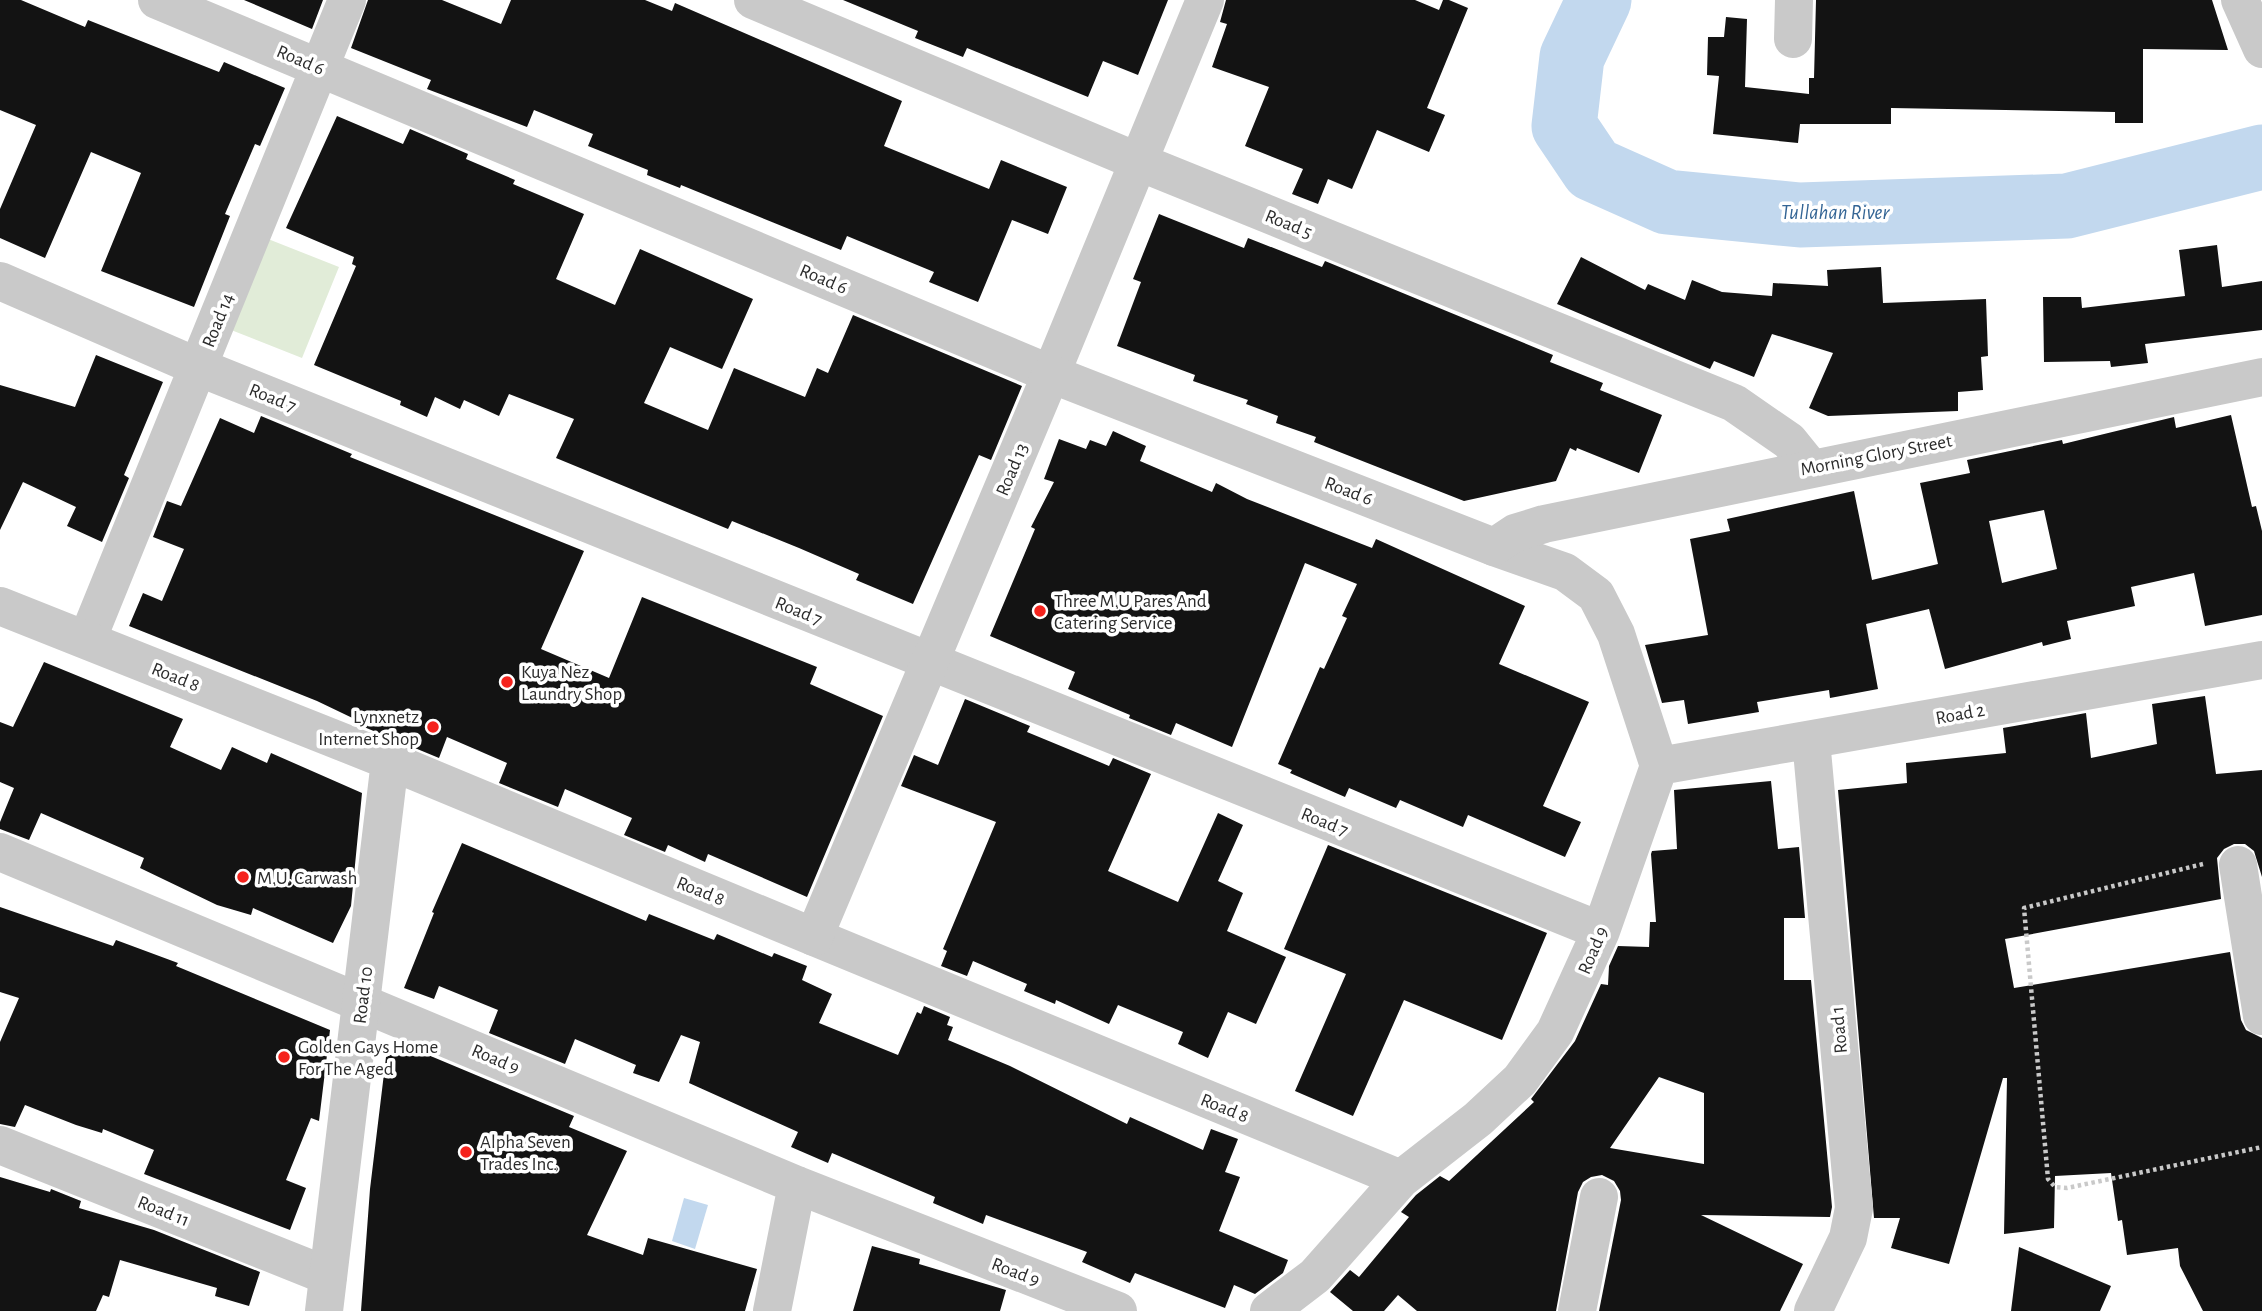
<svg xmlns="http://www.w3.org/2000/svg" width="2262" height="1311" viewBox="0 0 2262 1311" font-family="'Alegreya Sans',sans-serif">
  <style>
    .green { fill: #e1ecd8 }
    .water { fill: #c2d8ee }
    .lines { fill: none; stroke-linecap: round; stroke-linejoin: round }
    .river { stroke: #c2d8ee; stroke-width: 65 }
    .building { fill: #131313; fill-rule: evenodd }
    .path { stroke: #c9c9c9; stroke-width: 4.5; stroke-dasharray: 3.5 3.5; stroke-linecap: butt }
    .minor { stroke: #c9c9c9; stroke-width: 38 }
    .tertiary { stroke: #c9c9c9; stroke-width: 38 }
    .poi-dot { fill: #f5231d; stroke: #fff; stroke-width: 2.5 }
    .labels { text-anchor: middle; stroke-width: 7; stroke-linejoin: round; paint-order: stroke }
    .street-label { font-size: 19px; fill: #2c2c2c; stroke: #fff }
    .poi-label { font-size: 19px; fill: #2c2c2c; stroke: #fff; text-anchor: start }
    .water-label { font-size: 21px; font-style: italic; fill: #346595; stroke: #fff }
  </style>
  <rect width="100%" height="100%" fill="#fff"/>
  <path class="green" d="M 263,237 L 339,267 L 302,358 L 226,328 Z"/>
  <path class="water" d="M 684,1198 L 708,1205 L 695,1249 L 672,1241 Z"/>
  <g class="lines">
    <path class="river" d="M 1599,0 L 1572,57 L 1564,126 L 1593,169 L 1667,202 L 1800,215 L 2067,206 L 2262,157"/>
  </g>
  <path class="building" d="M 0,0 L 21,0 L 85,27 L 88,20 L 219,72 L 224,62 L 285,88 L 260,146 L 255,144 L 225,214 L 230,216 L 194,307 L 101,271 L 141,173 L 91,152 L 45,258 L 0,238 L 0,209 L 36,125 L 0,110 Z
    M 244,0 L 323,0 L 312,29 Z
    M 368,0 L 442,0 L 501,24 L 511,0 L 645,0 L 672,11 L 675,3 L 902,101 L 884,146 L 989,189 L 1001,160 L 1067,187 L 1048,234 L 1012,220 L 978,302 L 929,282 L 934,272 L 847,236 L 841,250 L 681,185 L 680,188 L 647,175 L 648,170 L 588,146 L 593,134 L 534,110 L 527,127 L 427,89 L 431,80 L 351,48 Z
    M 843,0 L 1168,0 L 1138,75 L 1103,61 L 1088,97 L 967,48 L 963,57 L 915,38 L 918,31 Z
    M 1226,0 L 1415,0 L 1439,10 L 1443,0 L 1449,0 L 1468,8 L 1427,108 L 1445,115 L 1429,152 L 1377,130 L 1352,189 L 1328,179 L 1318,204 L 1292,194 L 1303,169 L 1245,146 L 1269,87 L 1212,67 L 1227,24 L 1220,22 Z
    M 1816,0 L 2212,0 L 2228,50 L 2143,49 L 2143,123 L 2115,123 L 2115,112 L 1891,108 L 1891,124 L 1800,124 L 1798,143 L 1713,134 L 1719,76 L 1707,75 L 1708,37 L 1724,37 L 1726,17 L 1747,19 L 1745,87 L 1809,94 L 1809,78 L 1814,78 Z
    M 337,116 L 403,144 L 410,129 L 468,154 L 466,159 L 515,180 L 513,184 L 584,214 L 556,279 L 615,305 L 640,249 L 753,299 L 722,369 L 670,347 L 644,403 L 708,430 L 734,368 L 805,397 L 817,368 L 828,373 L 853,315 L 1022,386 L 991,460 L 979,455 L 913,604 L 856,580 L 859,574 L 799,548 L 732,521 L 728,529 L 556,458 L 574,419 L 509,394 L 499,416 L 464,400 L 460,409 L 435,397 L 427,417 L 400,405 L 401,401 L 314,365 L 356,266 L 352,264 L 354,257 L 286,228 Z
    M 1159,214 L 1244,248 L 1248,238 L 1322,267 L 1325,261 L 1553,355 L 1550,362 L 1603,383 L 1600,390 L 1662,415 L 1639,473 L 1577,448 L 1576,451 L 1570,448 L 1556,481 L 1464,501 L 1314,442 L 1316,437 L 1276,423 L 1278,416 L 1246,404 L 1248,400 L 1193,381 L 1195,375 L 1117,346 L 1141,282 L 1133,279 Z
    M 2217,245 L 2222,287 L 2262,281 L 2262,330 L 2145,344 L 2148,363 L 2111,367 L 2110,361 L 2044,362 L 2043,297 L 2081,297 L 2082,308 L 2185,296 L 2179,250 Z
    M 1581,257 L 1645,290 L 1648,284 L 1685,300 L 1692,280 L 1722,292 L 1772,296 L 1773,283 L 1828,286 L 1827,270 L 1881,267 L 1883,303 L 1986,299 L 1988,356 L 1981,357 L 1983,390 L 1958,392 L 1958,411 L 1828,416 L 1809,408 L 1833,353 L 1772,334 L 1754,377 L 1714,361 L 1710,369 L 1557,304 Z
    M 96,355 L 163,382 L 124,475 L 129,478 L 102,542 L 67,526 L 76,507 L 23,482 L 0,530 L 0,385 L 75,407 Z
    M 2231,415 L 2252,507 L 2256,506 L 2262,531 L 2262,615 L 2205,626 L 2194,573 L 2131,587 L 2135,606 L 2067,621 L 2071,639 L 2043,646 L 2042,642 L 1945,669 L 1929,609 L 1866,624 L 1878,689 L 1830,698 L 1829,690 L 1757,702 L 1759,712 L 1688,724 L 1684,700 L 1662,703 L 1645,645 L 1708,635 L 1690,539 L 1730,531 L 1727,519 L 1854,491 L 1872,580 L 1938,564 L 1920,483 L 1970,473 L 1967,460 L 2062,440 L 2063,444 L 2174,417 L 2176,428 ZM 2044,510 L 2057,569 L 2002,583 L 1989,521 Z
    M 261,416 L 352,454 L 350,457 L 584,551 L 541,649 L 609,678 L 642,597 L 817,667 L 810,684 L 883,716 L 807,897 L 708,854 L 705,862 L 668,845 L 665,852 L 624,835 L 632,818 L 565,789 L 558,807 L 499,783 L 507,763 L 447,737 L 439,758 L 364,727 L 365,724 L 317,701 L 129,626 L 143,593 L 162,601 L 184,549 L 153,537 L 167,501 L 181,506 L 220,418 L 254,433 Z
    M 1113,431 L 1146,446 L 1140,461 L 1212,492 L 1216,483 L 1247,499 L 1372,548 L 1376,539 L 1525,606 L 1499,664 L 1589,702 L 1543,806 L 1581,822 L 1565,857 L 1468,815 L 1463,827 L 1400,800 L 1396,808 L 1349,788 L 1345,797 L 1290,773 L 1292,770 L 1278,764 L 1320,667 L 1324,669 L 1347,618 L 1342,616 L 1357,584 L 1305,563 L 1232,747 L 1176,723 L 1171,735 L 1129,718 L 1130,715 L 1068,689 L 1075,672 L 990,636 L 1035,529 L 1031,527 L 1054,482 L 1044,479 L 1059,439 L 1086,449 L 1090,440 L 1106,446 Z
    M 44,662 L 183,719 L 170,747 L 221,770 L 232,747 L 267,763 L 271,753 L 362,793 L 351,906 L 333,943 L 253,908 L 251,915 L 217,905 L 140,868 L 144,858 L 41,813 L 29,840 L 0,829 L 0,822 L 14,788 L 0,782 L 0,722 L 13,727 Z
    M 2205,696 L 2216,774 L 2262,770 L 2262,877 L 2254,851 L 2245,844 L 2234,844 L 2224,849 L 2217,858 L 2221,899 L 2005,939 L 2014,988 L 2230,952 L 2241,1020 L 2246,1030 L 2262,1038 L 2262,1311 L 2203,1311 L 2180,1266 L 2178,1248 L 2127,1255 L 2122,1220 L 2118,1221 L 2111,1173 L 2055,1176 L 2054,1228 L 2004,1234 L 2007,1078 L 2003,1078 L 1949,1264 L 1891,1248 L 1900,1218 L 1874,1218 L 1838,790 L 1907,783 L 1906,763 L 2006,753 L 2003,728 L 2086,713 L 2091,758 L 2157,744 L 2152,704 Z
    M 965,699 L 1030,726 L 1027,732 L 1102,763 L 1109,766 L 1113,758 L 1151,774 L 1108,871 L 1178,902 L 1218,813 L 1243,825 L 1218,881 L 1243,893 L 1227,931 L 1286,957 L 1256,1024 L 1228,1012 L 1208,1058 L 1178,1044 L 1183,1032 L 1118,1005 L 1109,1024 L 1056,1000 L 1055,1004 L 1024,991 L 1027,984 L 973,961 L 967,976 L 941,966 L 947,951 L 943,949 L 996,822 L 901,786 L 914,755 L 938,765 Z
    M 1771,781 L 1778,849 L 1799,847 L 1805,918 L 1784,918 L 1784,980 L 1811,980 L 1832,1207 L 1830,1217 L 1701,1215 L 1803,1264 L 1780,1311 L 1599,1311 L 1621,1200 L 1620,1191 L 1614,1181 L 1602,1175 L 1591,1177 L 1583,1182 L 1578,1192 L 1556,1311 L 1417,1311 L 1398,1295 L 1384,1311 L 1353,1311 L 1330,1292 L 1350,1270 L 1359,1277 L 1409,1217 L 1401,1212 L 1416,1195 L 1440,1176 L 1449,1181 L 1534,1102 L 1531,1099 L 1575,1041 L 1601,984 L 1608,985 L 1609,966 L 1618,946 L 1649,947 L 1650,922 L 1656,922 L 1651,854 L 1652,851 L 1677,849 L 1674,790 ZM 1659,1077 L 1704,1093 L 1704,1164 L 1610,1148 Z
    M 462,843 L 646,921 L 649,914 L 714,940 L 717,934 L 772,957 L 774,953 L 807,966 L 802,980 L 832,994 L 819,1023 L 898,1055 L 917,1012 L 921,1014 L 924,1006 L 950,1017 L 947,1025 L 953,1027 L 948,1040 L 1010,1066 L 1127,1124 L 1130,1117 L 1203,1150 L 1211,1129 L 1238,1139 L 1225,1172 L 1240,1177 L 1219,1231 L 1288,1260 L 1283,1273 L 1255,1294 L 1234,1285 L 1225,1308 L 1135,1273 L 1130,1283 L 1082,1262 L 1087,1252 L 986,1215 L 983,1224 L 933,1203 L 935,1197 L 832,1153 L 828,1163 L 791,1147 L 798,1132 L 689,1083 L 700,1042 L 681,1035 L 659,1082 L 633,1073 L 636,1065 L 575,1039 L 565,1064 L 489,1033 L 498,1010 L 439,986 L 434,999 L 404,988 L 434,913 L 432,912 Z
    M 1328,845 L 1547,933 L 1502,1040 L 1404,1000 L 1353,1116 L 1295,1091 L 1346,974 L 1284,949 Z
    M 0,907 L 113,946 L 116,940 L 178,963 L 176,966 L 330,1030 L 319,1121 L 311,1118 L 286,1180 L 306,1188 L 290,1230 L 144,1174 L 154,1150 L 103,1129 L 102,1133 L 76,1125 L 25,1105 L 15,1127 L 0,1124 L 0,1042 L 19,998 L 0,992 Z
    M 409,1047 L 574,1116 L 569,1127 L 627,1151 L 587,1235 L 643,1255 L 648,1238 L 757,1269 L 745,1311 L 361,1311 L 370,1189 L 386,1057 Z
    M 0,1177 L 50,1192 L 51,1189 L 81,1201 L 79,1208 L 154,1230 L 260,1272 L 249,1306 L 215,1296 L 217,1288 L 120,1260 L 109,1297 L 103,1295 L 96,1311 L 0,1311 Z
    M 872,1246 L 920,1259 L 919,1264 L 1006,1290 L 1000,1311 L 853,1311 Z
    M 2019,1247 L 2111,1286 L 2100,1311 L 2011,1311 Z"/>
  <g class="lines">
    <path class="path" d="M 2203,864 L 2024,908 L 2048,1179 L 2055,1187 L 2067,1188 L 2262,1147"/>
    <path class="minor" d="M 157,0 L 1051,374 L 1205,0
      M 753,0 L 1139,162 L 1734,403 L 1789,441 L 1810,467
      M 1793,39 L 1794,0
      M 0,281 L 198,367 L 1601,931
      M 87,640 L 347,0
      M 1811,740 L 1854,1208 L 1848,1238 L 1813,1311
      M 1659,766 L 2262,660
      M 0,852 L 797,1185 L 1118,1311
      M 2238,865 L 2262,1016
      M 814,937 L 1401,1179
      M 0,1145 L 328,1276
      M 772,1311 L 797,1185
      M 1269,1311 L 1315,1276 L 1401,1179 L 1478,1119 L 1520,1080 L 1555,1032 L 1601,931 L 1659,766 L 1616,634 L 1596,595 L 1565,572 L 1494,547
      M 1577,1311 L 1599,1197"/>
    <path class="tertiary" d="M 2240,0 L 2262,49
      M 0,606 L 390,761 L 814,937 L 1051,374 L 1494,547 L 1515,533 L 1544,524 L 2262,377
      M 324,1311 L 390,761"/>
  </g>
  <g class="poi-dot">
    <circle cx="1040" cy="611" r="7"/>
    <circle cx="507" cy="682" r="7"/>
    <circle cx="433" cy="727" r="7"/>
    <circle cx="243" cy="877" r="7"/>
    <circle cx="284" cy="1057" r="7"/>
    <circle cx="466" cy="1152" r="7"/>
  </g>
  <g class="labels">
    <g class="street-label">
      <text transform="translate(301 59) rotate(23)" y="7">Road 6</text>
      <text transform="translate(1289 223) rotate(22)" y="7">Road 5</text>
      <text transform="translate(824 278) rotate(23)" y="7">Road 6</text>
      <text transform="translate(217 320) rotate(-68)" y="7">Road 14</text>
      <text transform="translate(273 397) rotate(22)" y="7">Road 7</text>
      <text transform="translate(1876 454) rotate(-11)" y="7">Morning Glory Street</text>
      <text transform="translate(1011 469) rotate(-67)" y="7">Road 13</text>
      <text transform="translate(1349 490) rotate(21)" y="7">Road 6</text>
      <text transform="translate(799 610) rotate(22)" y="7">Road 7</text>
      <text transform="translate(176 676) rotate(22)" y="7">Road 8</text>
      <text transform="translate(1960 713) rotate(-10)" y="7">Road 2</text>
      <text transform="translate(1325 821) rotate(22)" y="7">Road 7</text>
      <text transform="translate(701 890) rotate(22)" y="7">Road 8</text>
      <text transform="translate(1592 950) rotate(-67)" y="7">Road 9</text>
      <text transform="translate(362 995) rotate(-83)" y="7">Road 10</text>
      <text transform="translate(1838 1030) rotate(-95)" y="7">Road 1</text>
      <text transform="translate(496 1058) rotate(23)" y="7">Road 9</text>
      <text transform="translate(1225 1107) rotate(22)" y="7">Road 8</text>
      <text transform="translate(164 1210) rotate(22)" y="7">Road 11</text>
      <text transform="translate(1016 1271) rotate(21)" y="7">Road 9</text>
    </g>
    <g class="poi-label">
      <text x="1054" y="607">Three M.U Pares And<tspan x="1054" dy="22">Catering Service</tspan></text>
      <text x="521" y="678">Kuya Nez<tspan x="521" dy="22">Laundry Shop</tspan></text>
      <text x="419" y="723" text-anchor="end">Lynxnetz<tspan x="419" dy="22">Internet Shop</tspan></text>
      <text x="257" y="884">M.U. Carwash</text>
      <text x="298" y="1053">Golden Gays Home<tspan x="298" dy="22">For The Aged</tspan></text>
      <text x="480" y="1148">Alpha Seven<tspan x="480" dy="22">Trades Inc.</tspan></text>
    </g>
    <g class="water-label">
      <text x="1835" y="219">Tullahan River</text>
    </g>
  </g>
</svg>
